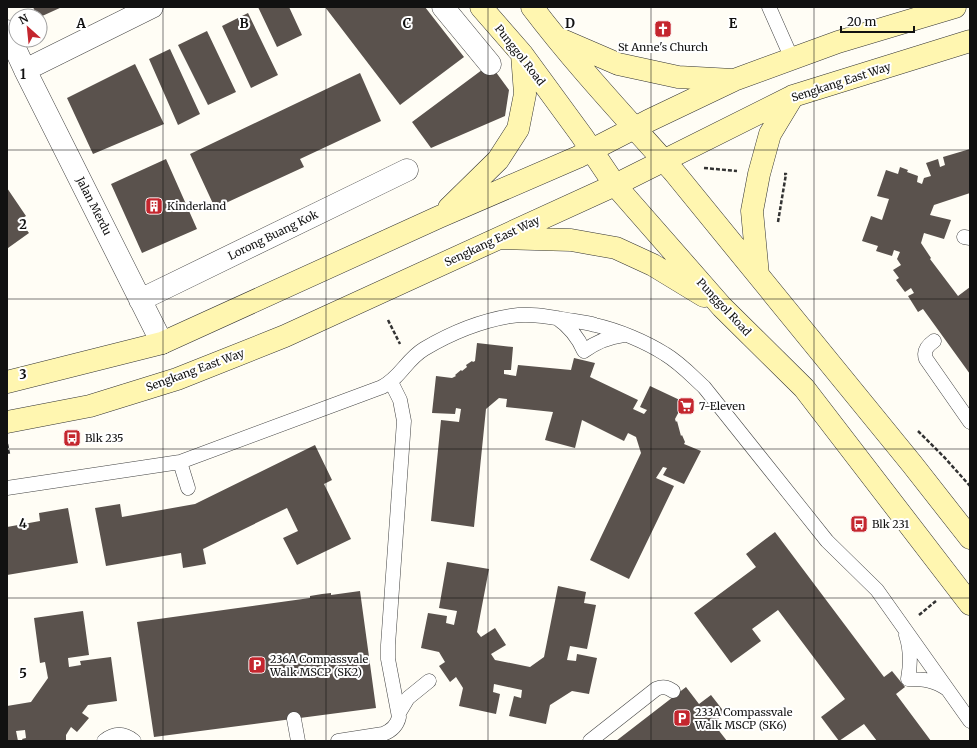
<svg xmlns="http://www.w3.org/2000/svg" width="977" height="748" viewBox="0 0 977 748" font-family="Merriweather,serif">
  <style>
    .building { fill: #5a524d }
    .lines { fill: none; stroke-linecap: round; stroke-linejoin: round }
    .service-casing { stroke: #444; stroke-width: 15 }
    .minor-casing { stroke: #444; stroke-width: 23 }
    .secondary-casing { stroke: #333; stroke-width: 23 }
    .path { stroke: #333; stroke-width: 2.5; stroke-dasharray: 4 2; stroke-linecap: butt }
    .service { stroke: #fff; stroke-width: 14 }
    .minor { stroke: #fff; stroke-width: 22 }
    .secondary { stroke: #fff6b0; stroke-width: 22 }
    .grid { fill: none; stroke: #111; stroke-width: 1; stroke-opacity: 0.55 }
    .labels { text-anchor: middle; stroke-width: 4; stroke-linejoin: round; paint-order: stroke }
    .poi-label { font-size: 11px; fill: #111; stroke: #fff; text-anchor: start }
    .street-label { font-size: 11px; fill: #111; stroke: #fff }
    .grid-label { font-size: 13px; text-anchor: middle; font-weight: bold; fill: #111; stroke: #fff; stroke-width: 4; stroke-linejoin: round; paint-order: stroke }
  </style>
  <rect width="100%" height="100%" fill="#fffdf5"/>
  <path class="building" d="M 33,7 L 62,7 L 40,17 L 37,16 Z
    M 258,7 L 289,7 L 302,35 L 277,47 Z
    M 325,7 L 425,7 L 464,57 L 400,105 Z
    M 248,13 L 278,75 L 251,88 L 222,26 Z
    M 207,31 L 236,92 L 208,105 L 178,45 Z
    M 170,49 L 200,114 L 178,125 L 149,59 Z
    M 135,64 L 164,124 L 93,154 L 67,98 Z
    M 490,64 L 509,90 L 505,116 L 431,148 L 412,122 Z
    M 360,73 L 381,121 L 300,159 L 304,167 L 215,208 L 190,154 Z
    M 970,149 L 970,193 L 934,205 L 930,215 L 951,220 L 944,239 L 924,233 L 921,243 L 931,258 L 930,259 L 958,296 L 970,287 L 970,374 L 923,309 L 918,312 L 908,296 L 914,293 L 911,288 L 905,292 L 896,280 L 899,278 L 893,270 L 901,265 L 897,259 L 900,252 L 894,250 L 892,256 L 876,251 L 878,246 L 862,241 L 871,216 L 882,220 L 889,199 L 877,196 L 886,170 L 898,174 L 900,167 L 908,170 L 907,172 L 918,176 L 917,182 L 922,184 L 924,178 L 931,176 L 926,163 L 938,159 L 940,167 L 945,165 L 943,157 Z
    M 166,159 L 197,229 L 142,253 L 111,184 Z
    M 7,188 L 26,216 L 19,220 L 29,233 L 8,248 Z
    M 477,343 L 513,347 L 511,370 L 504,370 L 504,374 L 516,376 L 518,365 L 571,370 L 574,358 L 595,363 L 590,377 L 638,400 L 633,409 L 644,414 L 647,410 L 640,407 L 650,386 L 684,402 L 675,419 L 676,422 L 677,421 L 681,436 L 682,435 L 685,442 L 684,444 L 701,451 L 684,484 L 663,475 L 667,468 L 663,467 L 656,478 L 674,486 L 629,579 L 590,560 L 641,453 L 636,437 L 628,433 L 624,441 L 582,420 L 575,448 L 545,440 L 553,412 L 506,407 L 507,399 L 499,398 L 486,409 L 474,527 L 431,521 L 441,420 L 459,422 L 461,409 L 456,408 L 455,414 L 432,413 L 436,376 L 452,378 L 456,376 L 455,375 L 461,370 L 462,371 L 467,367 L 466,365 L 472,361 L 473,362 L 475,361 Z
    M 315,445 L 332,480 L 324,484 L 351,539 L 297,565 L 283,538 L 298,531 L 287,508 L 203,549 L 206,564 L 183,568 L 181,553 L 106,566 L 95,508 L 120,504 L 122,517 L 195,504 Z
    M 68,508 L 78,563 L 7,575 L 7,527 L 40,521 L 39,513 Z
    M 775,532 L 884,677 L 892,671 L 905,687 L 896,694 L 931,741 L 877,741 L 864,724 L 839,741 L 821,717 L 845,699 L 778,610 L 752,629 L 761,641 L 731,663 L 694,613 L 756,567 L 746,554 Z
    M 447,562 L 489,569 L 477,632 L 481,637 L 495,628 L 506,645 L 491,654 L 495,660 L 530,667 L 544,657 L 558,586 L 586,592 L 584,603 L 596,605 L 587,649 L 570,646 L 567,660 L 576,661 L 577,654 L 597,658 L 589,694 L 572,691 L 550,705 L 546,724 L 509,716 L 514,696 L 521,698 L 522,690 L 494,684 L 493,692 L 500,694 L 496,714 L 459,706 L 463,688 L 456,677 L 450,682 L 439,666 L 445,662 L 439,652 L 421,648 L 428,613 L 447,616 L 446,623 L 454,625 L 457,611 L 439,608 Z
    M 360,591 L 376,708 L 154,737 L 137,622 L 310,598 L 310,596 L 322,594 L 331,593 L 331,595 Z
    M 83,611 L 89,655 L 68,658 L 69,667 L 81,665 L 80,661 L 111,657 L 117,701 L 88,705 L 82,713 L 89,718 L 77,732 L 71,727 L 66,735 L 66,741 L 23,741 L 22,739 L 26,738 L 25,730 L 16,731 L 18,741 L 7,741 L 7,706 L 31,702 L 48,678 L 45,662 L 40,663 L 34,618 Z
    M 686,687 L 699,704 L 711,695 L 725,713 L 713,723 L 727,741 L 616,741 Z"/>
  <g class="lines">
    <defs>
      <path id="service" d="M 769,7 L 792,59
        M 964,237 L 970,238
        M 557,318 C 570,327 578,337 584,351 C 596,342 609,337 624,335
        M 934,341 C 927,346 923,351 926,359 L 970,422
        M 180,462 L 188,488
        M 7,488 L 180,462 L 382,387 C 401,377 406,360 424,349 C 451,333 480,321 511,316 C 528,313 546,316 562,319 C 573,321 585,322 595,325 C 618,330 646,342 665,354 C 680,363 692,376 704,387 L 827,541 L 877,590 L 970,721
        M 906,635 C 911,650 911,663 908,679 C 923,679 935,680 947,689
        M 399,713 L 408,698 L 429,681
        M 294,719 L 298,741
        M 104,741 C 114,733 124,733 134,741
        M 338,741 L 383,734 C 391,731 397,726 399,717 L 388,659 L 388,645 L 404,421 L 400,400 L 391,382
        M 590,741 L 656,689 C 663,686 667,687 673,691"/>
      <path id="minor" d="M 443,7 L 490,64
        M 7,31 L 25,70 L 162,343
        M 25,70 L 152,7
        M 140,300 L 407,170"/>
      <path id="secondary" d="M 481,7 L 522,54 L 582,136 L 615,185 L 722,307 L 804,388 L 970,604
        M 532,7 C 576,65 626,118 674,172 L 912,464 L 970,538
        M 560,39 L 618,64 L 678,77 L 733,80
        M 449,208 L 498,160 L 518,129 L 525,94 L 522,54
        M 502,238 L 571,240 L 616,248 L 653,265 L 704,296
        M 758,275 L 752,211 L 759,174 L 770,134 L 793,96
        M 7,382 L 162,343 L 439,217 L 578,157 L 648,121 L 734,80 L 838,42 L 955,7
        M 7,422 L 90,406 L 177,379 L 285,336 L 615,185 L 793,96 L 970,41"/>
    </defs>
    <use href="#service" class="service-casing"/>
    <use href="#minor" class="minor-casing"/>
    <use href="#secondary" class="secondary-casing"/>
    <path class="path" d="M 704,168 L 737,171
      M 778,222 L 786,174 L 784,174
      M 388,320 L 400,344
      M 918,431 L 945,458 L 970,486
      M 7,444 L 9,454
      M 919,615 L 936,601"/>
    <use href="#service" class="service"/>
    <use href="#minor" class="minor"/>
    <use href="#secondary" class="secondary"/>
  </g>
  <path class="grid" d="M 163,7 L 163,741M 326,7 L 326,741M 488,7 L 488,741M 651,7 L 651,741M 814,7 L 814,741M 7,150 L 970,150M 7,299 L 970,299M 7,449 L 970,449M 7,598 L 970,598"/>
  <defs>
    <symbol id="church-square" viewBox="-11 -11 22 22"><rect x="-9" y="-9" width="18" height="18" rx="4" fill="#c4262e" stroke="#fff"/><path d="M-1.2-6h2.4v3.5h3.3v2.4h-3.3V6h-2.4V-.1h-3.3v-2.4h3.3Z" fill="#fff"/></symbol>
    <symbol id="building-square" viewBox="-11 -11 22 22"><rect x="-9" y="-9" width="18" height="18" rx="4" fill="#c4262e" stroke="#fff"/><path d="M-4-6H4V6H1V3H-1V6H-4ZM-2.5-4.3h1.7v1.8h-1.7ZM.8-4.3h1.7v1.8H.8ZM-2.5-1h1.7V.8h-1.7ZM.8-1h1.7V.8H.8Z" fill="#fff"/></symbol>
    <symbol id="supermarket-square" viewBox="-11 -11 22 22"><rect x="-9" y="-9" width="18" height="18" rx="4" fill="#c4262e" stroke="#fff"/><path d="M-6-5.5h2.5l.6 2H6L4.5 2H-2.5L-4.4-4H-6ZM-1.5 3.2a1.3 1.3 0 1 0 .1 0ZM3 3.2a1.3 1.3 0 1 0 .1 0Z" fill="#fff"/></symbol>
    <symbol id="bus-square" viewBox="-11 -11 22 22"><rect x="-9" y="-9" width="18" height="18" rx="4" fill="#c4262e" stroke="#fff"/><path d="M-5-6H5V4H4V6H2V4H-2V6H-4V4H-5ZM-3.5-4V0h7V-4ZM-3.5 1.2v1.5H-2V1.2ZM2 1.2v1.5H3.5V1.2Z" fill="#fff"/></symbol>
    <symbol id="parking-square" viewBox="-11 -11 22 22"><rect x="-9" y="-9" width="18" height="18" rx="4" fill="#c4262e" stroke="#fff"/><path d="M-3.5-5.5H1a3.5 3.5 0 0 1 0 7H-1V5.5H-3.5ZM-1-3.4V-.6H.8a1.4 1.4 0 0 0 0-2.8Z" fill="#fff"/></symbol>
  </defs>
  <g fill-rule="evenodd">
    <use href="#church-square" x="653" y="19" width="20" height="20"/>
    <use href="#building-square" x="144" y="196" width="20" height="20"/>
    <use href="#supermarket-square" x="676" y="396" width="20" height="20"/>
    <use href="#bus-square" x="62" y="428" width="20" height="20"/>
    <use href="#bus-square" x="849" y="514" width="20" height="20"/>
    <use href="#parking-square" x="247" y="655" width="20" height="20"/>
    <use href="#parking-square" x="672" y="708" width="20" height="20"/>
  </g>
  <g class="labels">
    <g class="poi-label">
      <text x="663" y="51" text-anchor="middle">St Anne's Church</text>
      <text x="167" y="210">Kinderland</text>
      <text x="699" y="410">7-Eleven</text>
      <text x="85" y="442">Blk 235</text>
      <text x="872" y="528">Blk 231</text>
      <text x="270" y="663">236A Compassvale<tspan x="270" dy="13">Walk MSCP (SK2)</tspan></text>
      <text x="695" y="716">233A Compassvale<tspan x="695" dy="13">Walk MSCP (SK6)</tspan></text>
    </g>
    <g class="street-label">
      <text transform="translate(520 55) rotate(52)" y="4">Punggol Road</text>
      <text transform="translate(841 82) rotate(-18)" y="4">Sengkang East Way</text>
      <text transform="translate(94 206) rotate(63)" y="4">Jalan Merdu</text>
      <text transform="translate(273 235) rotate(-26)" y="4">Lorong Buang Kok</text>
      <text transform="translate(492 241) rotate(-25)" y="4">Sengkang East Way</text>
      <text transform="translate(724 307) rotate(47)" y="4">Punggol Road</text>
      <text transform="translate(195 370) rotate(-20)" y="4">Sengkang East Way</text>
    </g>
  </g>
  <g class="grid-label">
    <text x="81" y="28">A</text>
    <text x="244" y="28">B</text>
    <text x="407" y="28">C</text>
    <text x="570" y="28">D</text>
    <text x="733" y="28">E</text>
    <text x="23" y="79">1</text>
    <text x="23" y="229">2</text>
    <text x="23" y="379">3</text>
    <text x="23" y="528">4</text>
    <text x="23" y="678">5</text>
  </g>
  <rect width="977" height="748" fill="none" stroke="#111111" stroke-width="16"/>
  <g transform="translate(28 28) rotate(333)"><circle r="19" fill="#ffffff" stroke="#a0a0a0"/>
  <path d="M0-3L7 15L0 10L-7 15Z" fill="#c4262e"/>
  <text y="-6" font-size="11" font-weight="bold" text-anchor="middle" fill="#111111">N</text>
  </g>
  <path d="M841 26v6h73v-6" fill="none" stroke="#111111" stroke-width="2"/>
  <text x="847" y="26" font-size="12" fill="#111111" stroke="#ffffff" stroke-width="3" paint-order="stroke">20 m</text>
</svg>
